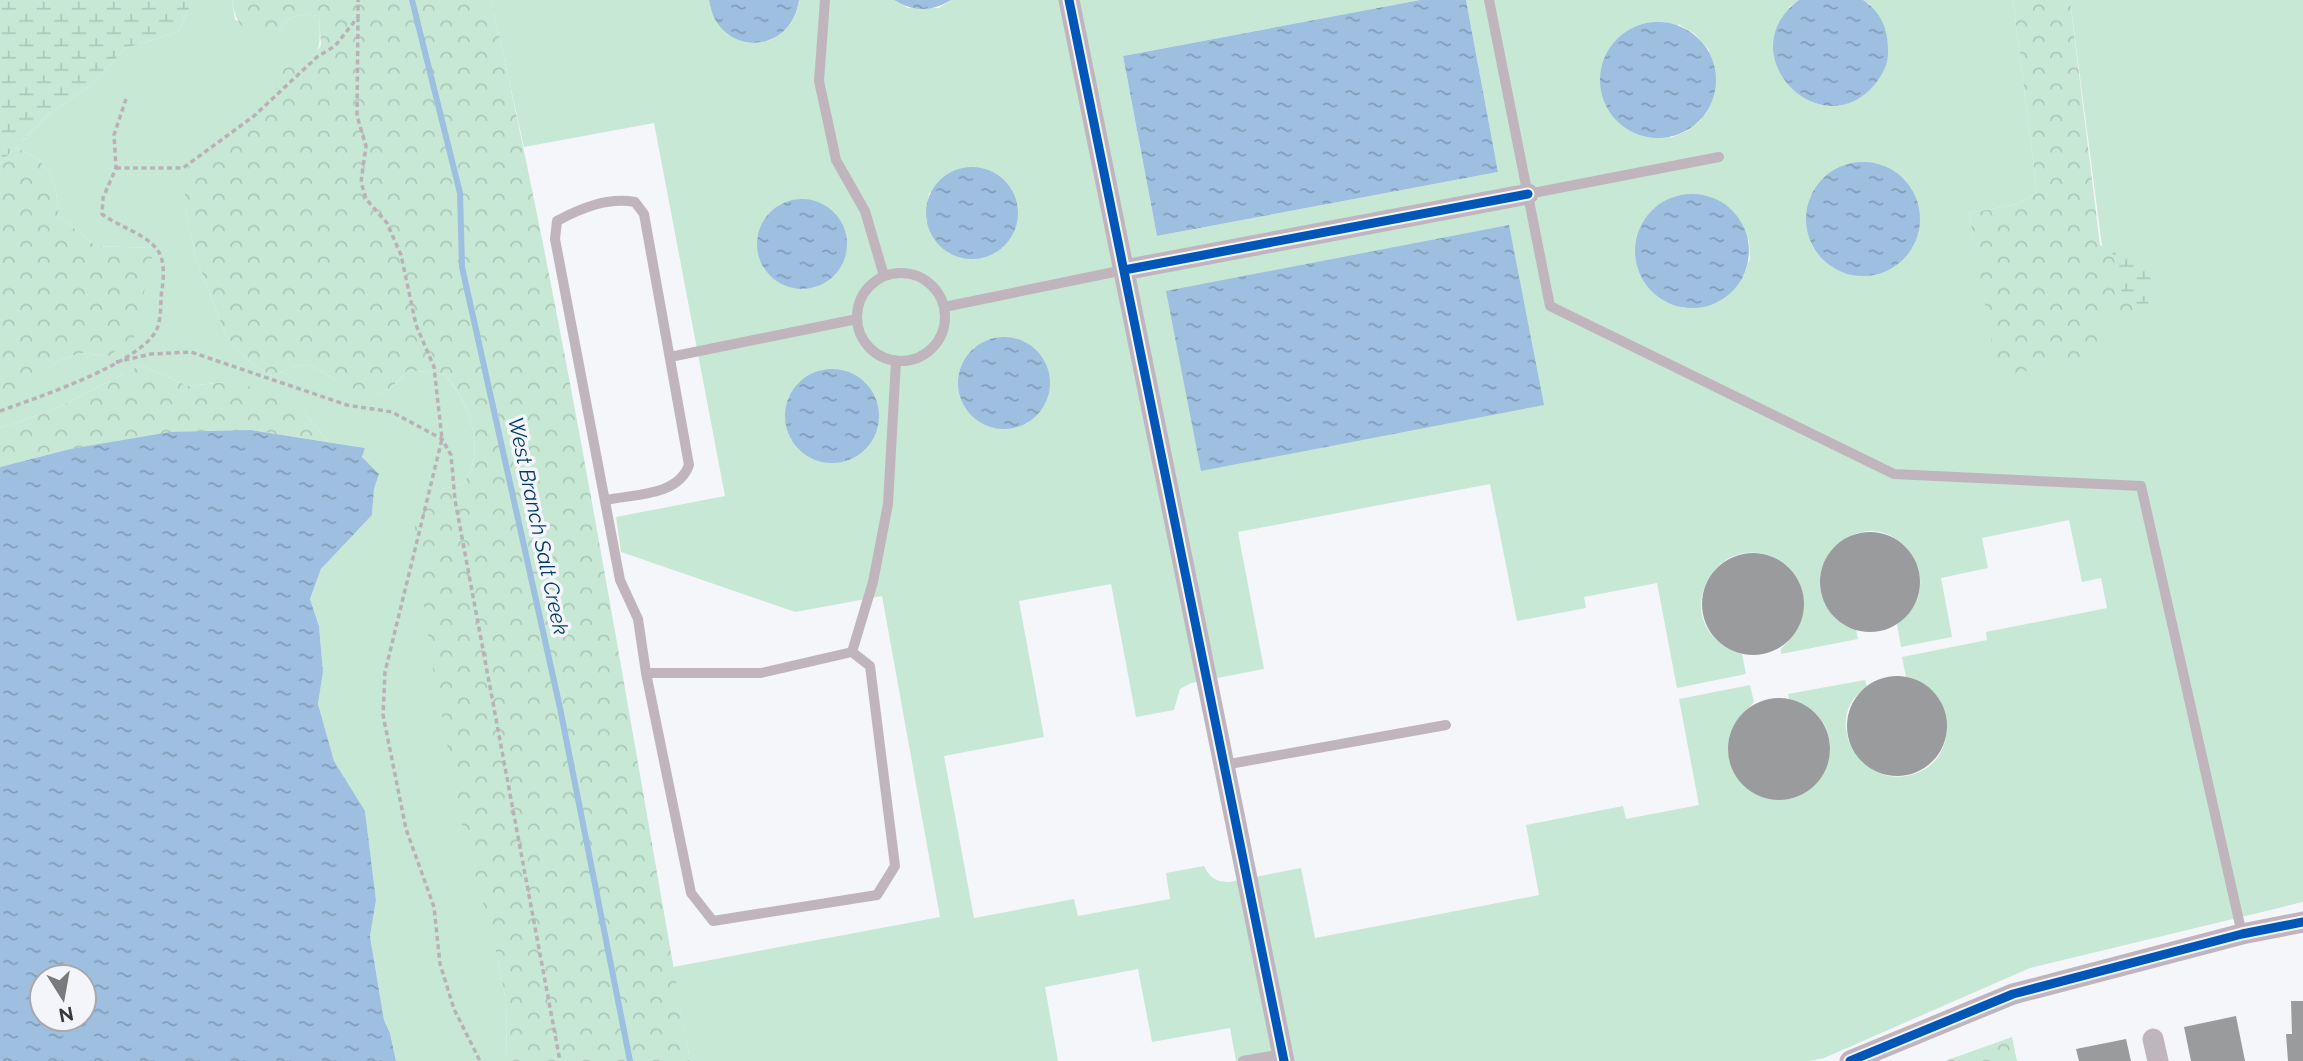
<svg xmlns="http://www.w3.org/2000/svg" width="2303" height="1061" viewBox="0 0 2303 1061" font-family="Raleway,sans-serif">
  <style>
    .grass { fill: #c7e8d5; fill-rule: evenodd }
    .forest { fill: url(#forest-crowns) }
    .wetland { fill: url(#wetland-marsh) }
    .water { fill: url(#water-ripples); fill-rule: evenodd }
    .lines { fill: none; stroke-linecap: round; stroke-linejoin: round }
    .stream { stroke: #9ebfe0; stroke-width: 6 }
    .building { fill: #9a9b9d }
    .path { stroke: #bab1b8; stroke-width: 3.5; stroke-dasharray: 5 3.5; stroke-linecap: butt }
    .service { stroke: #c1b5bd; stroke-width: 10 }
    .minor { stroke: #c1b5bd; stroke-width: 21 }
    .cycleway-casing { stroke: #f3f5fb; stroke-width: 13 }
    .cycleway { stroke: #0057b8; stroke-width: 9 }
    .labels { text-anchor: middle; stroke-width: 7; stroke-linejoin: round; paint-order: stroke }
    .water-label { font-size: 21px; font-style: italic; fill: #003b66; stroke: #f3f5fb }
  </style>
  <defs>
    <pattern id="forest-crowns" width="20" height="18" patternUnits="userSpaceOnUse" patternTransform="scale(1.75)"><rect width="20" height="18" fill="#c7e8d5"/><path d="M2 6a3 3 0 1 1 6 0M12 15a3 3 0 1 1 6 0" fill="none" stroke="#acc8b8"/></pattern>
    <pattern id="wetland-marsh" width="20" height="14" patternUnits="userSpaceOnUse" patternTransform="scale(1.75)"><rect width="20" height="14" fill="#c7e8d5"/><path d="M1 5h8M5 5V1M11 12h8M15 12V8" fill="none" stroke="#acc8b8"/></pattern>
    <pattern id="water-ripples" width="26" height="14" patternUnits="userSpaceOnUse" patternTransform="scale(1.75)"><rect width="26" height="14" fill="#9ebfe0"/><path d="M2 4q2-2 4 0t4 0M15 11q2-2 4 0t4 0" fill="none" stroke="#829cb7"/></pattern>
  </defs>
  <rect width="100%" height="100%" fill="#f5f6f9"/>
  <path class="grass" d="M 193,0 L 232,0 L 235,20 L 277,34 C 288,15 297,13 319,16 C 324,73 305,54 277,89 C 269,99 266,113 258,122 C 239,143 210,157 186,170 L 185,208 L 195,255 L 226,336 L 250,362 L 271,376 C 282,373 295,364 306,365 C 313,365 319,370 326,374 C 362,395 377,409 408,370 L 445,374 C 469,405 488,449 463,484 L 442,489 L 498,959 L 506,1002 L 507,1061 L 396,1061 L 390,1033 L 384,1020 L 370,935 L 376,900 L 365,811 L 334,761 L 318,704 L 323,672 L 319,626 L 310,599 L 321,569 L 372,515 L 374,489 L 379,474 L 362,457 L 365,448 L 328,442 L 304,412 L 226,382 L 188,386 L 141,365 L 53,410 L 0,428 L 0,403 L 8,401 L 57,361 L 81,353 L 109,356 L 153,248 L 96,246 L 59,216 C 56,180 52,161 15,148 L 49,114 L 88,87 L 126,48 L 178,32 Z
    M 491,0 L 709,0 L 711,11 L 768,41 C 787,32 796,21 799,0 L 894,0 L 908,8 L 939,8 L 951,0 L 1420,0 L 1123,56 L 1157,236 L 1498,172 L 1466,0 L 1799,0 L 1788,8 L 1871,5 L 1863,0 L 2013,0 L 2037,193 L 2018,204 L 1969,213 L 1999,376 L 2111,315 L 2070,0 L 2303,0 L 2303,902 L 2030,968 L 1824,1058 L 1809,1061 L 1236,1061 L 1230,1028 L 1152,1042 L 1138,969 L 1045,987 L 1058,1061 L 690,1061 L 673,967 L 940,917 L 882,596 L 795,612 L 621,552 L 616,517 L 725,496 L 654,123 L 524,147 ZM 1678,24 L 1695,34 L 1709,50 L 1701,120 L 1687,131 L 1670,138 ZM 991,171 C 1021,191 1025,221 1002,248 L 926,222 L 929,193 ZM 1811,195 L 1844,273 C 1812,255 1800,231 1811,195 ZM 1654,208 L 1749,240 L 1750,258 L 1744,275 L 1685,308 C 1633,294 1622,248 1654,208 ZM 830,209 C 890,280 760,330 757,237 ZM 1003,337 L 1046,403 L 1026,424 L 973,348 L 987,340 ZM 789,396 L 878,407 L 878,423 L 873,438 L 791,440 L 786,425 ZM 1490,484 L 1517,621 L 1586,608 L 1584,597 L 1657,583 L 1677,688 L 1746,674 L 1742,654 C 1723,648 1707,636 1702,615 C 1699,601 1703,587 1711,575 C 1749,518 1847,579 1781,649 L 1781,654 L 1858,639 L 1856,630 C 1773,592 1852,494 1905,546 C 1914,555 1919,566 1920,579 C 1922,597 1912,614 1897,624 L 1901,647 L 1952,637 L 1941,578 L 1988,568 L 1982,538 L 2069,520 L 2082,582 L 2101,578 L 2107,608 L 1986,632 L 1987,640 L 1902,657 L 1906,677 C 1955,688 1963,761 1911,775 C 1858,789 1820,716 1867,687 L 1865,680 L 1788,694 L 1789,699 C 1808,704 1825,717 1829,738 C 1832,750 1829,763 1823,774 C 1786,836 1683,775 1754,702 L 1750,685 L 1679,699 L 1699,805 L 1626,819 L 1623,806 L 1526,825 L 1539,895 L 1315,938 L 1301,868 L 1229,882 C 1216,882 1210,878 1204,866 L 1166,873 L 1170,899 L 1078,916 L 1074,899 L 974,918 L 944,756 L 1044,737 L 1019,601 L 1111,584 L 1136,717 L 1174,710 L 1180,689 L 1191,683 L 1264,669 L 1238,532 Z"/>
  <path class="forest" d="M 232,0 L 491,0 C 571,351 627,707 690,1061 L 507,1061 L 506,1002 L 498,959 L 462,825 L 432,664 L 414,531 L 422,501 L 442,489 L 463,484 C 488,450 469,404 445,374 L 408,370 C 376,409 362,396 326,374 C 319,370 313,365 306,365 C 295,364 282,373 271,376 L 250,362 L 226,336 L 195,255 L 185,208 L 185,170 L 210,145 L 221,150 L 258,121 L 277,88 L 274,75 L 291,59 L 310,62 L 321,45 L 319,16 C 297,13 288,15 277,34 C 246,35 237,30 232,0 Z
    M 2013,0 L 2070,0 L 2100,245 L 2112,251 L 2122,293 L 2138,310 L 2111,315 L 2098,325 L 2098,357 L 1998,376 L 1969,213 L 2018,204 L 2037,193 Z
    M 15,148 C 52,161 56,180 59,216 L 96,246 L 154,248 L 134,337 L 109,356 L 81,353 L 57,361 L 8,402 L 0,403 L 0,163 Z
    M 141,365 L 188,386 L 226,382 L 266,390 L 304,412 L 328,442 L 251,430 L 70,449 L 0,467 L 0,428 L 53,410 Z
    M 2012,1037 L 2017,1061 L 1945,1061 Z"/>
  <path class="wetland" d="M 0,0 L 193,0 L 178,32 L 126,48 L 88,87 L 49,114 L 0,163 Z
    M 2112,251 C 2138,256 2164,278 2147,305 L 2138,310 L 2122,293 Z"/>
  <path class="water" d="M 709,0 L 799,0 C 791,57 717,57 709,0 Z
    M 894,0 L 951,0 C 931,12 914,12 894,0 Z
    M 1420,0 L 1466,0 L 1498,172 L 1157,236 L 1123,56 Z
    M 1799,0 L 1863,0 C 1881,12 1888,29 1888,50 C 1889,63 1883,74 1875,84 C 1822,149 1727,54 1799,0 Z
    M1600 80a58 58 0 1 1 116 0a58 58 0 1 1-116 0Z
    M1806 219a57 57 0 1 1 114 0a57 57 0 1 1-114 0Z
    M926 213a46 46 0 1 1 92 0a46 46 0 1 1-92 0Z
    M1635 251a57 57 0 1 1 114 0a57 57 0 1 1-114 0Z
    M757 244a45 45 0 1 1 90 0a45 45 0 1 1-90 0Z
    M 1509,225 L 1544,405 L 1201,471 L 1166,291 Z
    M958 383a46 46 0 1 1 92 0a46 46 0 1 1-92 0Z
    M785 416a47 47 0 1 1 94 0a47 47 0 1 1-94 0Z
    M 251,430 L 365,448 L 362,457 L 379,474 L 374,489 L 372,515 L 321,569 L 310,599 L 319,626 L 323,672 L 318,704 L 334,761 L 365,811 L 376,900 L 370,936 L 384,1020 L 390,1033 L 396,1061 L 0,1061 L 0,467 L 70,449 L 170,432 ZM 42,977 L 84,977 L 84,1019 L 42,1019 Z"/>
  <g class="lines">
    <path class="stream" d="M 412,0 L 460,193 L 462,267 L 560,708 L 630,1061"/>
  </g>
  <path class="building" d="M1820 582a50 50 0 1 1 100 0a50 50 0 1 1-100 0Z
    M1702 604a51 51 0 1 1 102 0a51 51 0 1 1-102 0Z
    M1847 726a50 50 0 1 1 100 0a50 50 0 1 1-100 0Z
    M1728 749a51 51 0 1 1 102 0a51 51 0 1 1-102 0Z
    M 2291,1001 L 2303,1001 L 2303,1061 L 2288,1061 L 2286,1034 L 2292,1034 Z
    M 2236,1016 L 2245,1061 L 2191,1061 L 2184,1027 Z
    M 2126,1039 L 2131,1061 L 2079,1061 L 2076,1049 Z"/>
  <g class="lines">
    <path class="path" d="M 358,17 L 357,116 L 366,146 L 361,182 L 366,199 L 387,223 L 401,255 L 416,325 L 434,367 L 442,439 L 385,672 L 383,715 L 406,829 L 434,907 L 440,964 L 454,1009 L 480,1061
      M 116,168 L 183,168 L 254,116 L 317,57 L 335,46 L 358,17 L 358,0
      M 116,362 L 151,354 L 191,352 L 347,405 L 392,412 L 442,439 L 451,455 L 455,500 L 560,1061
      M 0,411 C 36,398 138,364 156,331 C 162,319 160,302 162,289 C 164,276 165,258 156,248 C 142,232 119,227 102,214 L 103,198 L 116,168 L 114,135 L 126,99"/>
    <path class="service" d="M 825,0 L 819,81 L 829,127 L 836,160 L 865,211 L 884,276
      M 1489,0 L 1550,306 L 1894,474 L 2141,486 L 2242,934
      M 1528,194 L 1719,157
      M857 317a44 44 0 1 1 88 0a44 44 0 1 1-88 0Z
      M 944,307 L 1124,270
      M 670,357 L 857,319
      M 606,500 C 635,494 678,496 689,465 L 644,214 L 635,202 C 608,197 581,208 557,221 L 555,239 L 620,580 L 638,619 L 646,673 L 761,673 L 852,652 L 873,582 L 888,504 L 896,361
      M 646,673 L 691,893 L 713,921 L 877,895 L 895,866 L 870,666 L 852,652
      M 1224,765 L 1446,725
      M 1243,1061 L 1283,1054"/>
    <path class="minor" d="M 1069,0 L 1284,1061
      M 1124,270 L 1528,194
      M 2153,1039 L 2158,1061
      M 1850,1061 L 2013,994 L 2242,934 L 2303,922"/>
    <defs>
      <path id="cycleway" d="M 1069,0 L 1284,1061
        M 1124,270 L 1528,194
        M 1850,1061 L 2013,994 L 2242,934 L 2303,922"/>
    </defs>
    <use href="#cycleway" class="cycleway-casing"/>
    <use href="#cycleway" class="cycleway"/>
  </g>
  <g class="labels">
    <g class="water-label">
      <text transform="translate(538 526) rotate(78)" y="7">West Branch Salt Creek</text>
    </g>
  </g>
  <g transform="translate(63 998) rotate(169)"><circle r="33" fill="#f3f5fb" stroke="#a8a9ae" stroke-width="2"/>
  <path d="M0-5L12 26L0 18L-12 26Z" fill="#7a7a7d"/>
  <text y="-10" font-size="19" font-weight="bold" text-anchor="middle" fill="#37383a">N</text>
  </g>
</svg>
